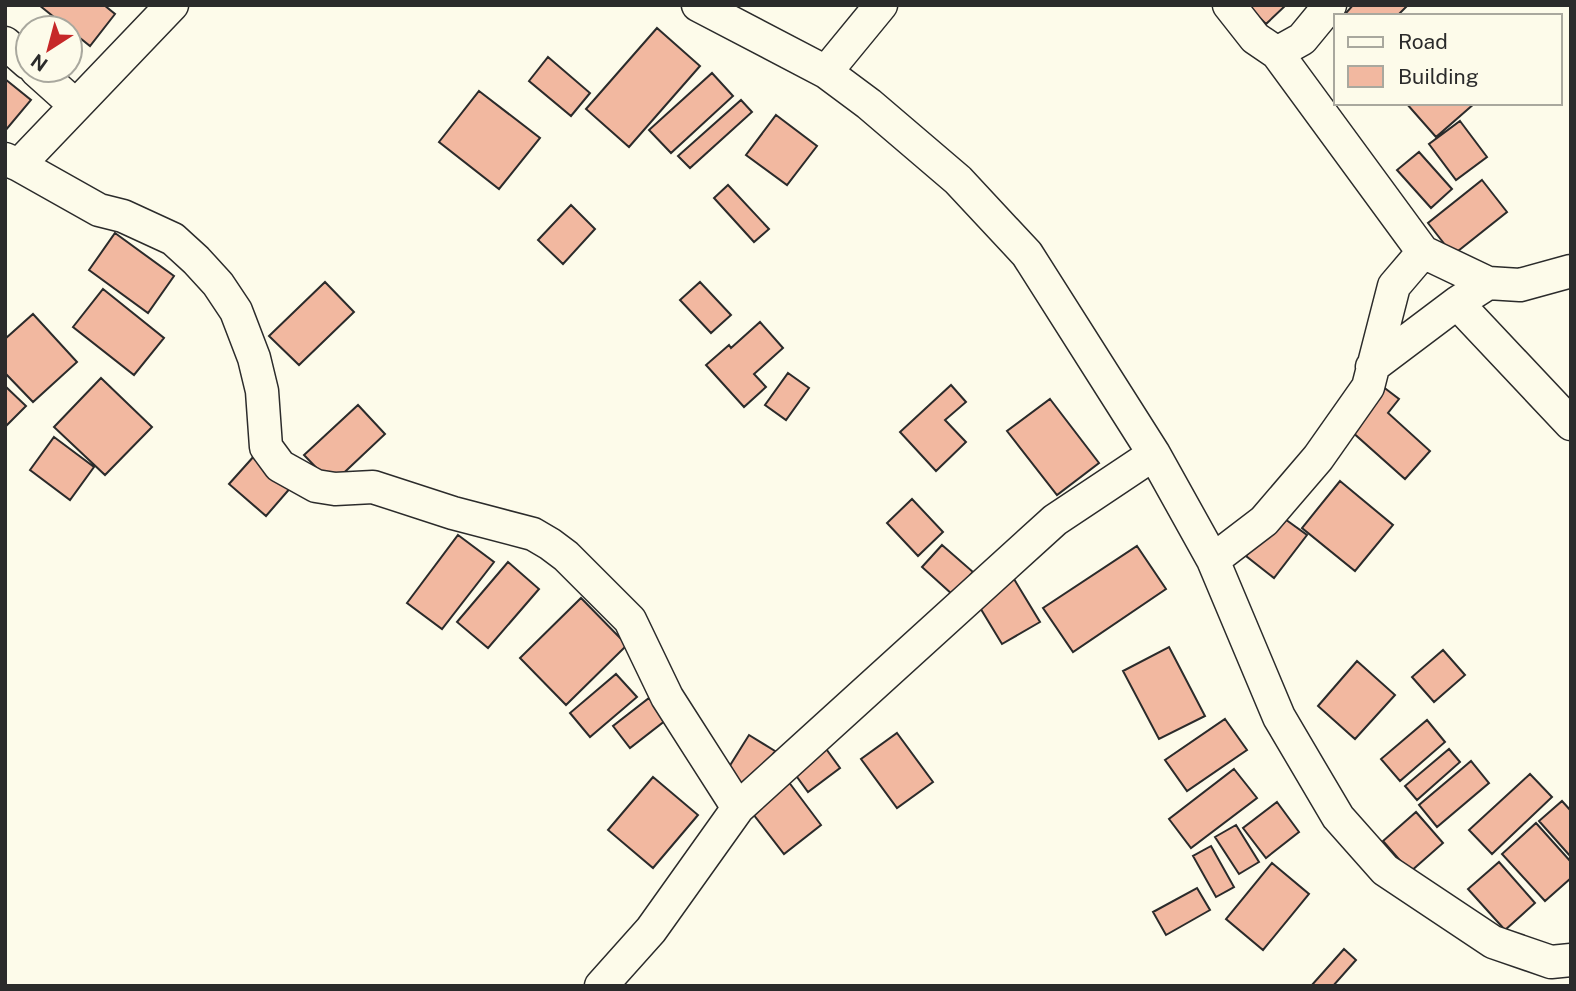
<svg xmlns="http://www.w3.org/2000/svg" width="1576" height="991" viewBox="0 0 1576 991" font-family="'Public Sans',sans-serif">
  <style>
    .building { fill: #f2b8a0; stroke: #2b2b2b; stroke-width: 2 }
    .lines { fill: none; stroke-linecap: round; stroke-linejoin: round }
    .street-casing { stroke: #2b2b2b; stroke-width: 35 }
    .street { stroke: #fdfbea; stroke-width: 32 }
  </style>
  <rect width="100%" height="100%" fill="#fdfbea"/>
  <path class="building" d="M 39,5 L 104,5 L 115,14 L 90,46 Z
    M 1247,5 L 1286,5 L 1266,24 Z
    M 1353,5 L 1408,5 L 1397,16 L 1349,16 L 1346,13 Z
    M 657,28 L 700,66 L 629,147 L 586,109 Z
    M 548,57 L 590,93 L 571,116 L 529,81 Z
    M 712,73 L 733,96 L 671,153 L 649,130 Z
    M 5,79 L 31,100 L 5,131 Z
    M 479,91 L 540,138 L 499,189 L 439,142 Z
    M 741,100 L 752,112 L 690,168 L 678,156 Z
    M 1406,103 L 1475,103 L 1436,137 Z
    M 776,115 L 817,146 L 787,185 L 746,155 Z
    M 1460,121 L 1487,157 L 1456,180 L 1429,144 Z
    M 1419,152 L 1452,189 L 1431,208 L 1397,170 Z
    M 1482,180 L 1507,212 L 1453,255 L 1428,223 Z
    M 728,185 L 769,229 L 754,242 L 714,198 Z
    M 571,205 L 595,229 L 563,264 L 538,240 Z
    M 115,233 L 174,276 L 148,313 L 89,270 Z
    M 325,282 L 354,312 L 299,365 L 269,336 Z
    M 700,282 L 731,315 L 711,333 L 680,300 Z
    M 103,289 L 164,338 L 134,375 L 73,327 Z
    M 33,314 L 77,362 L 33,402 L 5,373 L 5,339 Z
    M 760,322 L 783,348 L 754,374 L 766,387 L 744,407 L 706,365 L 729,345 L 731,348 Z
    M 788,373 L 809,388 L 786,420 L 765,405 Z
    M 101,378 L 152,427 L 105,475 L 54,427 Z
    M 951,385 L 966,402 L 945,420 L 966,442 L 936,471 L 900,432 Z
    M 5,386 L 26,406 L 5,427 Z
    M 1382,386 L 1399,399 L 1388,413 L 1430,451 L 1405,479 L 1350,430 Z
    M 1050,399 L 1099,463 L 1057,495 L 1007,431 Z
    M 358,405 L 385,434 L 332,484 L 304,455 Z
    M 54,437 L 94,467 L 70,500 L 30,470 Z
    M 255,455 L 292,486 L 266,516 L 229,484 Z
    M 1340,481 L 1393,525 L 1355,571 L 1302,528 Z
    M 912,499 L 943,532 L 918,556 L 887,523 Z
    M 1278,514 L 1307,535 L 1274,578 L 1246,556 Z
    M 458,535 L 494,562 L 442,629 L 407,603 Z
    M 942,545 L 973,572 L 953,595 L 922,567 Z
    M 1137,546 L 1166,589 L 1073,652 L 1043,608 Z
    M 508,562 L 539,589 L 488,648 L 457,622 Z
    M 1014,579 L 1040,622 L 1002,644 L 976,601 Z
    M 581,598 L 627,645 L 566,705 L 520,658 Z
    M 1169,647 L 1205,716 L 1159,739 L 1123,671 Z
    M 1443,650 L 1465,675 L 1434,702 L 1412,677 Z
    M 1357,661 L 1395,695 L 1355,739 L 1318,706 Z
    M 616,674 L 637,697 L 590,737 L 570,713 Z
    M 649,698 L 666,720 L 630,748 L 613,726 Z
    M 1225,719 L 1247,750 L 1187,791 L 1165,760 Z
    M 1427,720 L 1445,742 L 1400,781 L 1381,759 Z
    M 897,733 L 933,782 L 897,808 L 861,759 Z
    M 749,735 L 775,751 L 749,791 L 724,775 Z
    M 824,746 L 840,768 L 808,792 L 792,770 Z
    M 1449,749 L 1460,762 L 1417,800 L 1405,786 Z
    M 1471,761 L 1489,783 L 1437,827 L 1419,805 Z
    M 1234,769 L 1257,798 L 1191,848 L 1169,819 Z
    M 1530,774 L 1552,797 L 1492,854 L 1469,830 Z
    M 653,777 L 698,815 L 653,868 L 608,830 Z
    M 788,781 L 821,825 L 784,854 L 750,810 Z
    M 1562,801 L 1571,811 L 1571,857 L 1539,821 Z
    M 1277,802 L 1299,832 L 1266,858 L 1243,828 Z
    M 1416,812 L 1443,843 L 1410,872 L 1383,841 Z
    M 1536,823 L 1571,862 L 1571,878 L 1545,901 L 1502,854 Z
    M 1236,825 L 1259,862 L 1239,874 L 1215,837 Z
    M 1211,846 L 1234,887 L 1216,897 L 1193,856 Z
    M 1499,862 L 1535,903 L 1505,930 L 1468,889 Z
    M 1272,863 L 1309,894 L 1263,950 L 1226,919 Z
    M 1197,888 L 1210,910 L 1166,935 L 1153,912 Z
    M 1344,949 L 1356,960 L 1333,986 L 1311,986 Z"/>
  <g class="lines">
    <defs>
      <path id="street" d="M 698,5 L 826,72 L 869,104 L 958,180 L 1027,254 L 1154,454 L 1213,560 L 1279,717 L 1338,817 L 1385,870 L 1493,942 L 1551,962 L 1571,960
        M 1229,5 L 1255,38 L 1277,53 L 1423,252
        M 5,43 L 28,63
        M 1277,53 L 1302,39 L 1330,5
        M 36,70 L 75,105
        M 826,72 L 881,5
        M 5,159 L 19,165 L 172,5
        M 19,165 L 99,210 L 123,216 L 173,239 L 196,260 L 218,284 L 236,311 L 254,358 L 262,391 L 266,447 L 280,466 L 316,486 L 335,489 L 373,487 L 453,513 L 533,534 L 550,544 L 566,556 L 630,620 L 667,697 L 738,808
        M 1488,283 L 1457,303 L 1571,424
        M 1372,367 L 1457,303
        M 1213,560 L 1264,521 L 1318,458 L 1368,387 L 1394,286 L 1423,252 L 1488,283 L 1520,285 L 1571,271
        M 601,986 L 651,930 L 738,808 L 1055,520 L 1154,454"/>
    </defs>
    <use href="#street" class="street-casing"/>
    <use href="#street" class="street"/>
  </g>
  <rect width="1576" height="991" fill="none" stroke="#2b2b2b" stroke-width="14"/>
  <rect x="1334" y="14" width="228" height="91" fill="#fdfbea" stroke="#a9a89e" stroke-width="2"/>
  <rect x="1348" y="37" width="35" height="10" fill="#fdfbea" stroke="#a9a89e" stroke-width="2"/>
  <text x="1398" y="49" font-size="21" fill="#2b2b2b">Road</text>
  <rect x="1348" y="66" width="35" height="21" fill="#f2b8a0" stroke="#a9a89e" stroke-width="2"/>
  <text x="1398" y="84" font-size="21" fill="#2b2b2b">Building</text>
  <g transform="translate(49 49) rotate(216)"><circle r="33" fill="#fdfbea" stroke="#a9a89e" stroke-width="2"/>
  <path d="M0-5L12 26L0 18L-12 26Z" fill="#c62828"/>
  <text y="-10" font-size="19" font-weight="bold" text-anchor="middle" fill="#2b2b2b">N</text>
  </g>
</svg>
